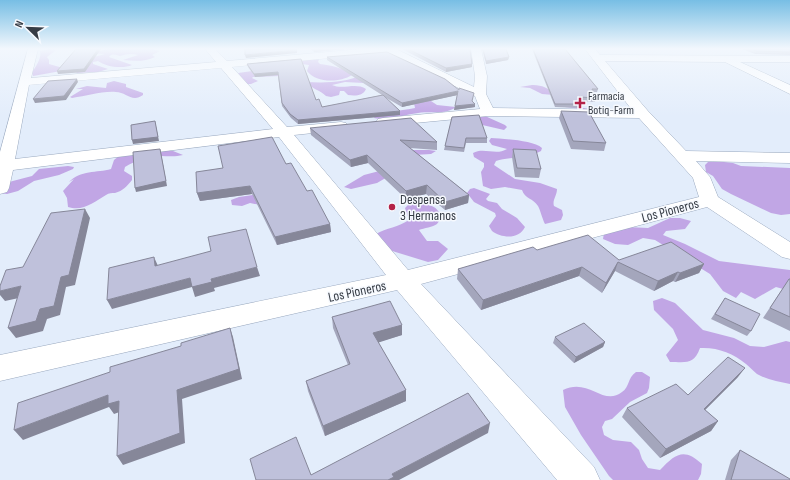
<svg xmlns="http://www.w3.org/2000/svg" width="790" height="480" viewBox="0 0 790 480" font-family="'Sofia Sans Condensed',sans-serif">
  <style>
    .forest { fill: #c1a6e5 }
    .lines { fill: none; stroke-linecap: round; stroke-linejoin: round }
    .minor-casing { stroke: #9aa9bf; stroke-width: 1 }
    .minor { fill: #fff; fill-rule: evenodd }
    .wall { fill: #a4a6bc }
    .shaded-wall { fill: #868799 }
    .building { fill: #bfc1db; stroke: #868799 }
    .poi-dot { fill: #b42247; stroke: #f6f9fe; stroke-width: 1.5 }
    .labels { text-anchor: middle; stroke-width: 3; stroke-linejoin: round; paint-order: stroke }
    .far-poi-label { font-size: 12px; fill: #363c45; stroke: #f6f9fe; text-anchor: start }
    .poi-label { font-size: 14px; fill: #363c45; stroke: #f6f9fe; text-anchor: start }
    .street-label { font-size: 14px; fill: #363c45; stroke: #f6f9fe }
  </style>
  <rect width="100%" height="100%" fill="#e3edfb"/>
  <path class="forest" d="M 49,49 L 56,50 L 47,57 L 49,60 L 49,64 L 63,68 L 61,71 L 33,76 L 32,72 C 36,67 42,57 40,51 Z
    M 109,49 L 152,49 L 160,51 L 152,55 L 155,57 C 145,62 134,61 123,60 L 138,55 C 132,53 126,54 120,56 C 116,55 112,53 109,57 L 132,65 C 123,69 106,67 98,61 L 93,62 L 93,64 L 108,69 L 98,72 L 76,73 L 94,57 L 105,54 L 89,53 Z
    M 317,58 L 319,59 L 318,62 L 320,64 C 329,65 345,68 352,75 C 339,83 316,83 307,71 L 309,65 L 296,63 L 296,61 Z
    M 267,69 L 280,76 L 253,77 L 252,78 L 258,81 L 251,84 L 246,84 L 238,73 Z
    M 363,74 L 364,83 L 345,82 L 332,85 C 343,90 356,82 366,89 C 363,96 355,96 348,95 L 344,91 L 340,91 L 339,95 L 331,97 L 326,96 C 320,90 312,89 306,82 C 325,83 346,83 363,74 Z
    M 114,81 L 126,84 L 126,87 L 143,93 L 143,95 C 132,103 126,92 116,92 C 101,91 87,96 72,98 L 70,97 L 83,89 L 76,89 L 87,86 L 106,88 L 107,83 Z
    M 532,85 C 550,84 557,99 572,106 C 578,108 585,107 591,110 L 565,107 L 554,95 L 542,94 L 530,88 L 520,87 Z
    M 424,100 L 431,101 L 437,105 L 456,107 C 446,115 430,111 418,113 C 402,115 391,121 374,118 L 375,116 C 388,111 401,111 415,108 L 414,103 Z
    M 472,115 L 485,116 L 505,125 L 507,127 L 504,130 L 478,124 Z
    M 319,136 L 407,150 L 429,150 L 436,151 L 431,154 L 414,155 L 389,176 L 377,183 L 351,189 L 344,187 L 364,175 L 387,169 L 324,140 L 315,139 Z
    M 491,138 C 503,139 533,140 542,148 L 541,151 C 528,158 510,157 496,161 L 494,165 L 515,179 L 540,183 L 557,189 C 557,196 552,200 554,206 L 562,210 L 563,215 L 561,220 L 545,224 C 542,218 540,209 538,206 C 533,198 525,199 522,190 L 505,187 L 491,189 L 483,186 L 481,172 L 484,167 L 484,163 L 474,157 L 473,153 C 484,147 496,156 507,149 L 492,145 L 489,141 Z
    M 157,151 L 173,151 L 183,155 C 175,157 169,156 161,156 C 148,157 136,160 125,167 L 124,171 L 132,176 L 132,180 C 127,186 123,191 115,193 C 112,193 109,193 106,195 C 94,202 83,212 68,207 L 67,198 L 63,191 L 74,179 L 69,182 C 80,170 97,173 111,169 L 114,160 L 119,156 Z
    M 715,161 L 733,163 L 741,166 L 790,168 L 790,214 L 781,215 L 771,213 L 731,194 L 722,189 L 713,176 L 706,172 L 705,165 L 708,162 Z
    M 68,166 L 74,167 L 73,169 L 59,175 L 34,181 L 18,191 L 7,194 L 0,193 L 9,182 L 32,176 L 39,169 Z
    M 474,188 L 490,194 L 486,199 L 488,201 L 497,203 L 502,209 L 517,218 L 525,227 C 519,240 501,238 492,231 L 489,226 L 496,216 L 495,213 L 474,202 L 467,193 L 470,189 Z
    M 259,194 L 266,206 L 250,203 L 242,206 L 232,205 L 231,200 L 239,197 Z
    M 410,203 C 420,203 437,203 440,215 C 440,218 439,222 437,224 C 433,227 424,228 419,230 L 427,241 L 438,241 L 448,249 L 438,260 L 428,262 L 389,250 L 376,234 C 386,228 399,227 409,220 L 405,208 Z
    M 670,218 L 680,218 L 691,221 L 685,229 L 666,231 L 663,235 L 685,244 L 719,261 L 790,270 L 790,291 L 776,287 L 755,299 L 741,292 L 736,298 L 723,291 L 710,274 L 655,240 L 643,238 L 628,245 L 615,244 L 603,239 L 604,233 L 627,227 L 648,228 Z
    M 662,298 L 675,303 L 703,330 L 734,338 L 750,346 L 764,347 L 786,341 L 790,342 L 790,384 C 779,382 767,380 757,374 C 753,371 750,367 746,364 C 733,353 717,347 700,348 C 694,365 686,362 670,362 L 666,355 L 678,340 L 673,329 L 654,310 L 653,301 Z
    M 636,372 L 642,372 L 650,377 L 649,388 L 647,393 L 630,402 L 612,419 L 605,421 L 602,427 L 604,435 L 613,440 L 631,442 L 639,450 L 642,459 L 648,468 L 660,470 C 675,454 684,447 702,464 L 701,474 L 698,480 L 613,480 L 609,476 L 581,435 L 565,407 L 563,390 C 589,377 603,407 622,392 C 630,387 627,378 636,372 Z"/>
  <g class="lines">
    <defs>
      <path id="minor" d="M 28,49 L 38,49 L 31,78 L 216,62 L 205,49 L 215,49 L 227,61 L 361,49 L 399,49 L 398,50 L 474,87 L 475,76 L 471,49 L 481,49 L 487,76 L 486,94 L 493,108 L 632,110 L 585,49 L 595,49 L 600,55 L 790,56 L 790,62 L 740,62 L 790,85 L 790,94 L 725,62 L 605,61 L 648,111 L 686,151 L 790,153 L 790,163 L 696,161 L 710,177 L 718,197 L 790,242 L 790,259 L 782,257 L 707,207 L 421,284 L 594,467 L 600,480 L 557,480 L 397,290 L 0,381 L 0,355 L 386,275 L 279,137 L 13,170 L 9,188 L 7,192 L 0,194 L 0,152 ZM 387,53 L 475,96 L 480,109 L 383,118 L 378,119 L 376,122 L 378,125 L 383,126 L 488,116 L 639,118 L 693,178 L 699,197 L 408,270 L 294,135 L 341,130 L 346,129 L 348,126 L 346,123 L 341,122 L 287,127 L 232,67 ZM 221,68 L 273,129 L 15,159 L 29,85 Z"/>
    </defs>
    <use href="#minor" class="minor-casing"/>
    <use href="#minor" class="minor"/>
  </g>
  <path class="wall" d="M 310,49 L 345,49 L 314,52 Z
    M 402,49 L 470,49 L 472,64 L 472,67 L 446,72 Z
    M 482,49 L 506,49 L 509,57 L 508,60 L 486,64 Z
    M 532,49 L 565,49 L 598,89 L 597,92 L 593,92 L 596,98 L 595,102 L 581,101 L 583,104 L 582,108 L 555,107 Z
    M 742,49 L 790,49 L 790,55 L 755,54 Z
    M 387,52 L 472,102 L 475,104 L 475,107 L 454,110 L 457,95 L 402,107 L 383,96 L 400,111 L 400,115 L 298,124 L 291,118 L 282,106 L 278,75 L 255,77 L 248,67 L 247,64 L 301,59 L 316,100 L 322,107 L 382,95 L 327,60 L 327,57 Z
    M 561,111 L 606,143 L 604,151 L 571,149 L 559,118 Z
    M 452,117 L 487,138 L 487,143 L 466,143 L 464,152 L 444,150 L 445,146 Z
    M 310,128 L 437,142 L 437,150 L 410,148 L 469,195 L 468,203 L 445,210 L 426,194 L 406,199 L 368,163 L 351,167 L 311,135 Z
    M 513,149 L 541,169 L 539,178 L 515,177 L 512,157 Z
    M 286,164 L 307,191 L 330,224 L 331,232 L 277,245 L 252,194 L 200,201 L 197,193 Z
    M 537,250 L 619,260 L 704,264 L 699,273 L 675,282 L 673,281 L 654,291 L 615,271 L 602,293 L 579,276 L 481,310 L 457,279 L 458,269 Z
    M 789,279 L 790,279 L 790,331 L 763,318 Z
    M 725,298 L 751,331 L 747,336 L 711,319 Z
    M 332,317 L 402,325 L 402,335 L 378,342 L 406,390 L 406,401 L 325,436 L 308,391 L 306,381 L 348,365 L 333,328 Z
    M 555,337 L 605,342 L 603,347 L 574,363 L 553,343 Z
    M 738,377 L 705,410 L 718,421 L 711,431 L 660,458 L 622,417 L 627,408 L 688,395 Z
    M 740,450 L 790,480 L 725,480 L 731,460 Z"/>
  <path class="shaded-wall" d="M 98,49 L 101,49 L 85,72 L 58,74 L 57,71 Z
    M 314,49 L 345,49 L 314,52 Z
    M 297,50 L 297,53 L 246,58 L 245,55 Z
    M 509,57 L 508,60 L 486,64 L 486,61 Z
    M 472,64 L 472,67 L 446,72 L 446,68 Z
    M 278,72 L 278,75 L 255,77 L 254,74 Z
    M 77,79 L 78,82 L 66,100 L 35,103 L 33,99 Z
    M 458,91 L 458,95 L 402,107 L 402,103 Z
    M 475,104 L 475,107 L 454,110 L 455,106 Z
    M 400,111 L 400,115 L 298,124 L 298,120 Z
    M 155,121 L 159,141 L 133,144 L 132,140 Z
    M 160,149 L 161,153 L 167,186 L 136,192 L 135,188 Z
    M 367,155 L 368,163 L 351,167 L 350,160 Z
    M 427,185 L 426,194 L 406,199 L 406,191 Z
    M 250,186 L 252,194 L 200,201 L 197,193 Z
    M 469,195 L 468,203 L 445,210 L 445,202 Z
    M 85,209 L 90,218 L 75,285 L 66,287 L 60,315 L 47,319 L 43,331 L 16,338 L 8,328 L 40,309 L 61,277 Z
    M 330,224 L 331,232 L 277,245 L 275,237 Z
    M 154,257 L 158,266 L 155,266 Z
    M 618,262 L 615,271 L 602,293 L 606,283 Z
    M 704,264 L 699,273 L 675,282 L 680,273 Z
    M 257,267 L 260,276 L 214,288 L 215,291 L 195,297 L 192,287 L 112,309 L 107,300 L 190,278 L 211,279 Z
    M 582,267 L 579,276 L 481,310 L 483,300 Z
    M 678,272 L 673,281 L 654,291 L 658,281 Z
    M 21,286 L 28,296 L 5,301 L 0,295 L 0,291 Z
    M 402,325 L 402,335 L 374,344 L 373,333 Z
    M 230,328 L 233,337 L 242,379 L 182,399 L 185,443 L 123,465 L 117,456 L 177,390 Z
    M 605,342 L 603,347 L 574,363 L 576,357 Z
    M 745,368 L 738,377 L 697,418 L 704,409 Z
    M 406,390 L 406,401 L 325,436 L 323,426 Z
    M 108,395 L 119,401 L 125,410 L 114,414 L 109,407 L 23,440 L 14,430 Z
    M 718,421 L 711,431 L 660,458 L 666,449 Z
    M 490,423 L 488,433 L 399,480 L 388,480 L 392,474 Z"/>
  <path class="building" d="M 76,49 L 98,49 L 84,69 L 57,71 Z
    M 245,49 L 296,49 L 297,50 L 245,55 Z
    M 408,49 L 470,49 L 472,64 L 446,68 Z
    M 483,49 L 506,49 L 509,57 L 486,61 Z
    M 533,49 L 565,49 L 598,89 L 592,89 L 596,98 L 579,97 L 583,104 L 555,104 Z
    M 751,49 L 790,49 L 790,52 L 757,51 Z
    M 387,52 L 445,79 L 459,90 L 459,88 L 474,93 L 472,101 L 475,104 L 455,106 L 458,91 L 402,103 L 327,57 Z
    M 301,59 L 316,100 L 319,99 L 322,107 L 383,95 L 400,111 L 298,120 L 290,114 L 282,103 L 278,72 L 254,74 L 247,64 Z
    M 77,79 L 64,96 L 33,99 L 48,81 Z
    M 561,111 L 589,112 L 606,143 L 573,141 Z
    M 479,115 L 487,138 L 466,138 L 464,148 L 445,146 L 452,117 Z
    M 411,118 L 437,142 L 400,140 L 469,195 L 445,202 L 427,185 L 406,191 L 367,155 L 350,160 L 310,128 Z
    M 155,121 L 158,137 L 132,140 L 131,125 Z
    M 272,137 L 286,164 L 291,163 L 307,191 L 312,190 L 330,224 L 275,237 L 250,186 L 197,193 L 196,172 L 223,168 L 218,146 Z
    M 160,149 L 166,181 L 135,188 L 133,152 Z
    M 513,149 L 536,150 L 541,169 L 517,168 Z
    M 85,209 L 69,275 L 61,277 L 54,306 L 40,309 L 36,321 L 8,328 L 21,286 L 0,291 L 0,286 L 6,270 L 23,267 L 51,213 Z
    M 246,229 L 257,267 L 211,279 L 212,282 L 192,287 L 190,278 L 107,300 L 109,268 L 154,257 L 155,266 L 211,251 L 208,237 Z
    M 588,235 L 619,260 L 671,242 L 704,264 L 680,273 L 678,272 L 658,281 L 618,262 L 606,283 L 582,267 L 483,300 L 458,269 L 533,247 L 537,250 Z
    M 789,279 L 790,279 L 790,317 L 770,308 Z
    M 725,298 L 760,314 L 751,331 L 715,314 Z
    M 390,301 L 402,325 L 373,333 L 406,390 L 323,426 L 306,381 L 350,364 L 332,317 Z
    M 584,323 L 605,342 L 576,357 L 555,337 Z
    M 230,328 L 239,369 L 177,390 L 180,433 L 117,456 L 119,401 L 108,404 L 108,395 L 14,430 L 18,403 L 110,372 L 110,367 L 181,346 L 181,343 Z
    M 728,357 L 745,368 L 704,409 L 718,421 L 666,449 L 627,408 L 676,384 L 688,395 Z
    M 468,393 L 490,423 L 392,474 L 394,477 L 388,480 L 256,480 L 250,459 L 296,437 L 311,475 Z
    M 740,450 L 790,479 L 790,480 L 731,480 Z"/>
  <linearGradient id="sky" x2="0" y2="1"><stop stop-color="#77bee4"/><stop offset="0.42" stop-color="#f2f7fd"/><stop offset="1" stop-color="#f2f7fd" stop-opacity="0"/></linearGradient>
  <rect width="790" height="116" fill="url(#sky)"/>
  <g class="poi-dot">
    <path d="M578 97h4v4h4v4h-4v4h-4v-4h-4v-4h4z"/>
    <circle cx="392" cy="207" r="4"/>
  </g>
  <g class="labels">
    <g class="far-poi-label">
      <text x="588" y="100">Farmacia<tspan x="588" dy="14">Botiq-Farm</tspan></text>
    </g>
    <g class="poi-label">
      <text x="400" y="204">Despensa<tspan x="400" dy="16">3 Hermanos</tspan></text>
    </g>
    <g class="street-label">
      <text transform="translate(670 210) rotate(-15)" y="5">Los Pioneros</text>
      <text transform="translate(357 291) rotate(-12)" y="5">Los Pioneros</text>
    </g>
  </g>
  <g transform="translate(28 28) rotate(293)" stroke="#f6f9fe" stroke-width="3" paint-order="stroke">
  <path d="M0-3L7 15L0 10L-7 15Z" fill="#363c45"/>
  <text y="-6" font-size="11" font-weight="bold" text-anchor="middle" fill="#363c45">N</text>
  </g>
</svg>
